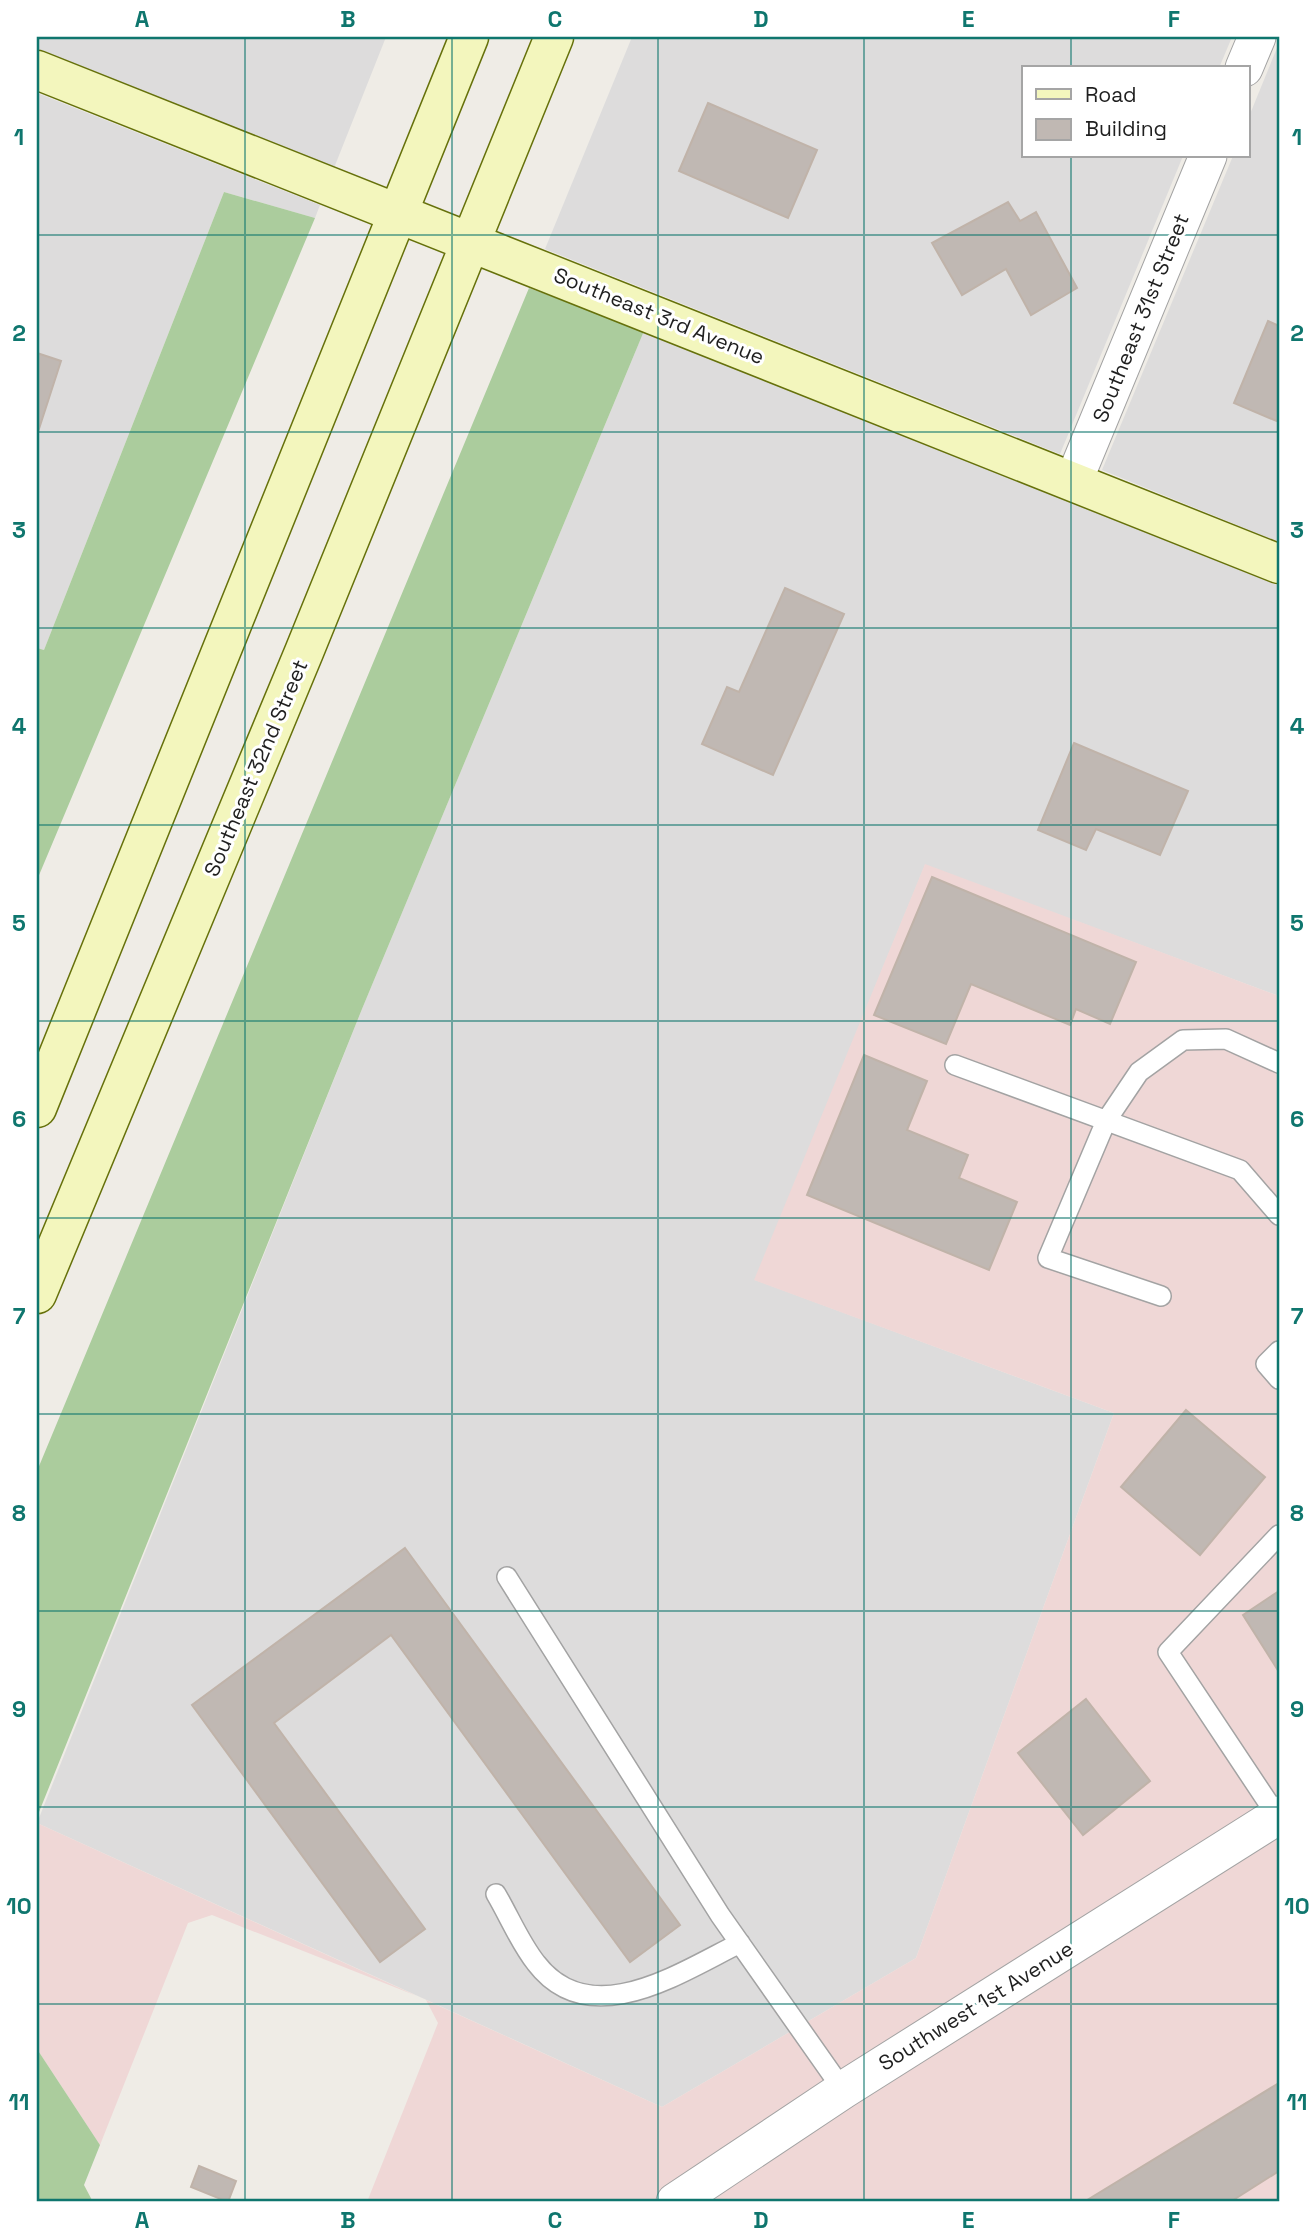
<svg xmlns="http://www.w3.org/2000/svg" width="1316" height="2239" viewBox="0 0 1316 2239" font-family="'Space Grotesk',sans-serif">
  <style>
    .residential { fill: #dddcdc }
    .commercial { fill: #efd7d6 }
    .forest { fill: #abcc9d }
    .building { fill: #c0b8b3; stroke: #c0b3a9; stroke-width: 2 }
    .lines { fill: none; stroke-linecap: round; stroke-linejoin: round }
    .lane-casing { stroke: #a3a3a3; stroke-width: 22 }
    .street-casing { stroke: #a3a3a3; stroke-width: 39 }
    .secondary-casing { stroke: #66710b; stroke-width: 41 }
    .lane { stroke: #fff; stroke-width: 19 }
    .street { stroke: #fff; stroke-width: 37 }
    .secondary { stroke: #f3f6bd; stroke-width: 38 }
    .grid { fill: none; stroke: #0f766e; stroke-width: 2; stroke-opacity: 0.55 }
    .labels { text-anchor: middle; stroke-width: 6; stroke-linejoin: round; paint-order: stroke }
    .street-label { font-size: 21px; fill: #1f1f1f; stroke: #fff }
    .neatline { fill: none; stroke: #0f766e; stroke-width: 2.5 }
    .grid-label { font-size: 23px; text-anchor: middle; font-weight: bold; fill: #0f766e }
  </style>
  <rect width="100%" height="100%" fill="#efece6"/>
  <path class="residential" d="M 37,37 L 386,37 L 334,168 L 37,50 Z
    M 632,37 L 1232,37 L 1219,68 L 1024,68 L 1024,156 L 1183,156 L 1060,454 L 545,249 Z
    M 1279,43 L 1279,542 L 1102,470 L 1233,156 L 1248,156 L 1248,119 Z
    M 37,93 L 320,205 L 315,218 L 224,192 L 44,650 L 37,648 Z
    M 644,331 L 1279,586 L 1279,996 L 925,865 L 755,1280 L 1114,1413 L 916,1958 L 662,2107 L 37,1823 L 362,1009 Z"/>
  <path class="commercial" d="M 925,864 L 1279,996 L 1279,2202 L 367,2202 L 438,2023 L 426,2000 L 662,2107 L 916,1958 L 1114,1413 L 754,1280 Z
    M 37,1823 L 417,1996 L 212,1915 L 188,1923 L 100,2145 L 37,2049 Z"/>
  <path class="forest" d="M 224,192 L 315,218 L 37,880 L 37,648 L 44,650 Z
    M 529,288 L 644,331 L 362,1009 L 37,1817 L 37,1471 Z
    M 37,2049 L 100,2145 L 84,2185 L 93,2202 L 37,2202 Z"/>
  <path class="building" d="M 708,103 L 817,150 L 788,218 L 679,171 Z
    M 1008,202 L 1020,221 L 1036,212 L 1077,288 L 1031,315 L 1006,269 L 962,295 L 932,243 Z
    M 1268,321 L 1279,326 L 1279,422 L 1234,403 Z
    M 37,353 L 61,361 L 37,435 Z
    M 785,588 L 844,614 L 773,775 L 702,744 L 727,687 L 739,692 Z
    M 1074,743 L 1188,791 L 1160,855 L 1096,829 L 1086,850 L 1038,830 Z
    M 932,877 L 1136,962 L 1110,1024 L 1076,1009 L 1070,1025 L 971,984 L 946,1044 L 874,1015 Z
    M 864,1055 L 927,1081 L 907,1130 L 968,1155 L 959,1178 L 1017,1202 L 989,1270 L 807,1195 Z
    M 1186,1410 L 1265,1477 L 1200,1555 L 1121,1487 Z
    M 405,1548 L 680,1925 L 630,1962 L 391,1635 L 274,1723 L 425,1929 L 380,1962 L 192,1705 Z
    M 1279,1591 L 1279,1672 L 1243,1615 Z
    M 1086,1699 L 1150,1781 L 1083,1835 L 1018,1753 Z
    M 1279,2083 L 1279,2171 L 1230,2202 L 1084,2202 Z
    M 199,2166 L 236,2181 L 228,2202 L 191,2187 Z"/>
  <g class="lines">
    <defs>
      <path id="lane" d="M 955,1065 L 1240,1170 L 1279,1215
        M 1161,1296 L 1048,1258 L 1106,1121 L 1139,1072 L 1183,1040 L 1226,1039 L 1279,1063
        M 1279,1351 L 1266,1364 L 1279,1379
        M 507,1577 L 720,1915 L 843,2090
        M 1277,1816 L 1168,1652 L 1279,1535
        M 496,1894 C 509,1916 520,1943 536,1963 C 590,2034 681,1972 740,1943"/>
      <path id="street" d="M 1244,68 L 1257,37
        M 1074,480 L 1208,156
        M 675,2202 L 843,2090 L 1279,1815"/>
      <path id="secondary" d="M 37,70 L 1279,564
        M 37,1108 L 469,37
        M 37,1294 L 304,652 L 554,37"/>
    </defs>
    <use href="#lane" class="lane-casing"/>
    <use href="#street" class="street-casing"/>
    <use href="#secondary" class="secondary-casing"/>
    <use href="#lane" class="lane"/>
    <use href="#street" class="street"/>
    <use href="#secondary" class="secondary"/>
  </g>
  <path class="grid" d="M 245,37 L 245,2202M 452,37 L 452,2202M 658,37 L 658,2202M 864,37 L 864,2202M 1071,37 L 1071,68M 1071,156 L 1071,2202M 37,235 L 1279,235M 37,432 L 1279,432M 37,628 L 1279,628M 37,825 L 1279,825M 37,1021 L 1279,1021M 37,1218 L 1279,1218M 37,1414 L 1279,1414M 37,1611 L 1279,1611M 37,1807 L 1279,1807M 37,2004 L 1279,2004"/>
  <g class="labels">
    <g class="street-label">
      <text transform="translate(659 316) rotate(22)" y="7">Southeast 3rd Avenue</text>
      <text transform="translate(1141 318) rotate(-68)" y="7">Southeast 31st Street</text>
      <text transform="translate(256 768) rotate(-67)" y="7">Southeast 32nd Street</text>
      <text transform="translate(976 2006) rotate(-32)" y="7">Southwest 1st Avenue</text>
    </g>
  </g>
  <rect width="1316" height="2239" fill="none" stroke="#ffffff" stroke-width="77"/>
  <rect x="1022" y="66" width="228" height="91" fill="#ffffff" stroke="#a5a5a5" stroke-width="2"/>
  <rect x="1036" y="89" width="35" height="10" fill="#f3f6bd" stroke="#a5a5a5" stroke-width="2"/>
  <text x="1085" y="102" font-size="21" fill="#1f1f1f">Road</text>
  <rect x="1036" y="119" width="35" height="21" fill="#c0b8b3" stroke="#a5a5a5" stroke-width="2"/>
  <text x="1085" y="136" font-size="21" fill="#1f1f1f">Building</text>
  <rect x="38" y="38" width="1240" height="2162" class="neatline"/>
  <g class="grid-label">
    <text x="142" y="27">A</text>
    <text x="348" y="27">B</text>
    <text x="555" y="27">C</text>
    <text x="761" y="27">D</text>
    <text x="968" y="27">E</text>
    <text x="1174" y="27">F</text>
    <text x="19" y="145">1</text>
    <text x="1297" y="145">1</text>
    <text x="19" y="341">2</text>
    <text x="1297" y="341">2</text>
    <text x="19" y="538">3</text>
    <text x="1297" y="538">3</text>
    <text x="19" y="734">4</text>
    <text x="1297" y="734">4</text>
    <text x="19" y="931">5</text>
    <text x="1297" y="931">5</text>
    <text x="19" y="1127">6</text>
    <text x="1297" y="1127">6</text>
    <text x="19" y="1324">7</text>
    <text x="1297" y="1324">7</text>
    <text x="19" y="1521">8</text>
    <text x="1297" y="1521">8</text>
    <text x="19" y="1717">9</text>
    <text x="1297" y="1717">9</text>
    <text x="19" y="1914">10</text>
    <text x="1297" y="1914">10</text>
    <text x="19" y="2110">11</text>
    <text x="1297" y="2110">11</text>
    <text x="142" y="2228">A</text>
    <text x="348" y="2228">B</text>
    <text x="555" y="2228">C</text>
    <text x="761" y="2228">D</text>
    <text x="968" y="2228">E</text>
    <text x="1174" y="2228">F</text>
  </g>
</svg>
